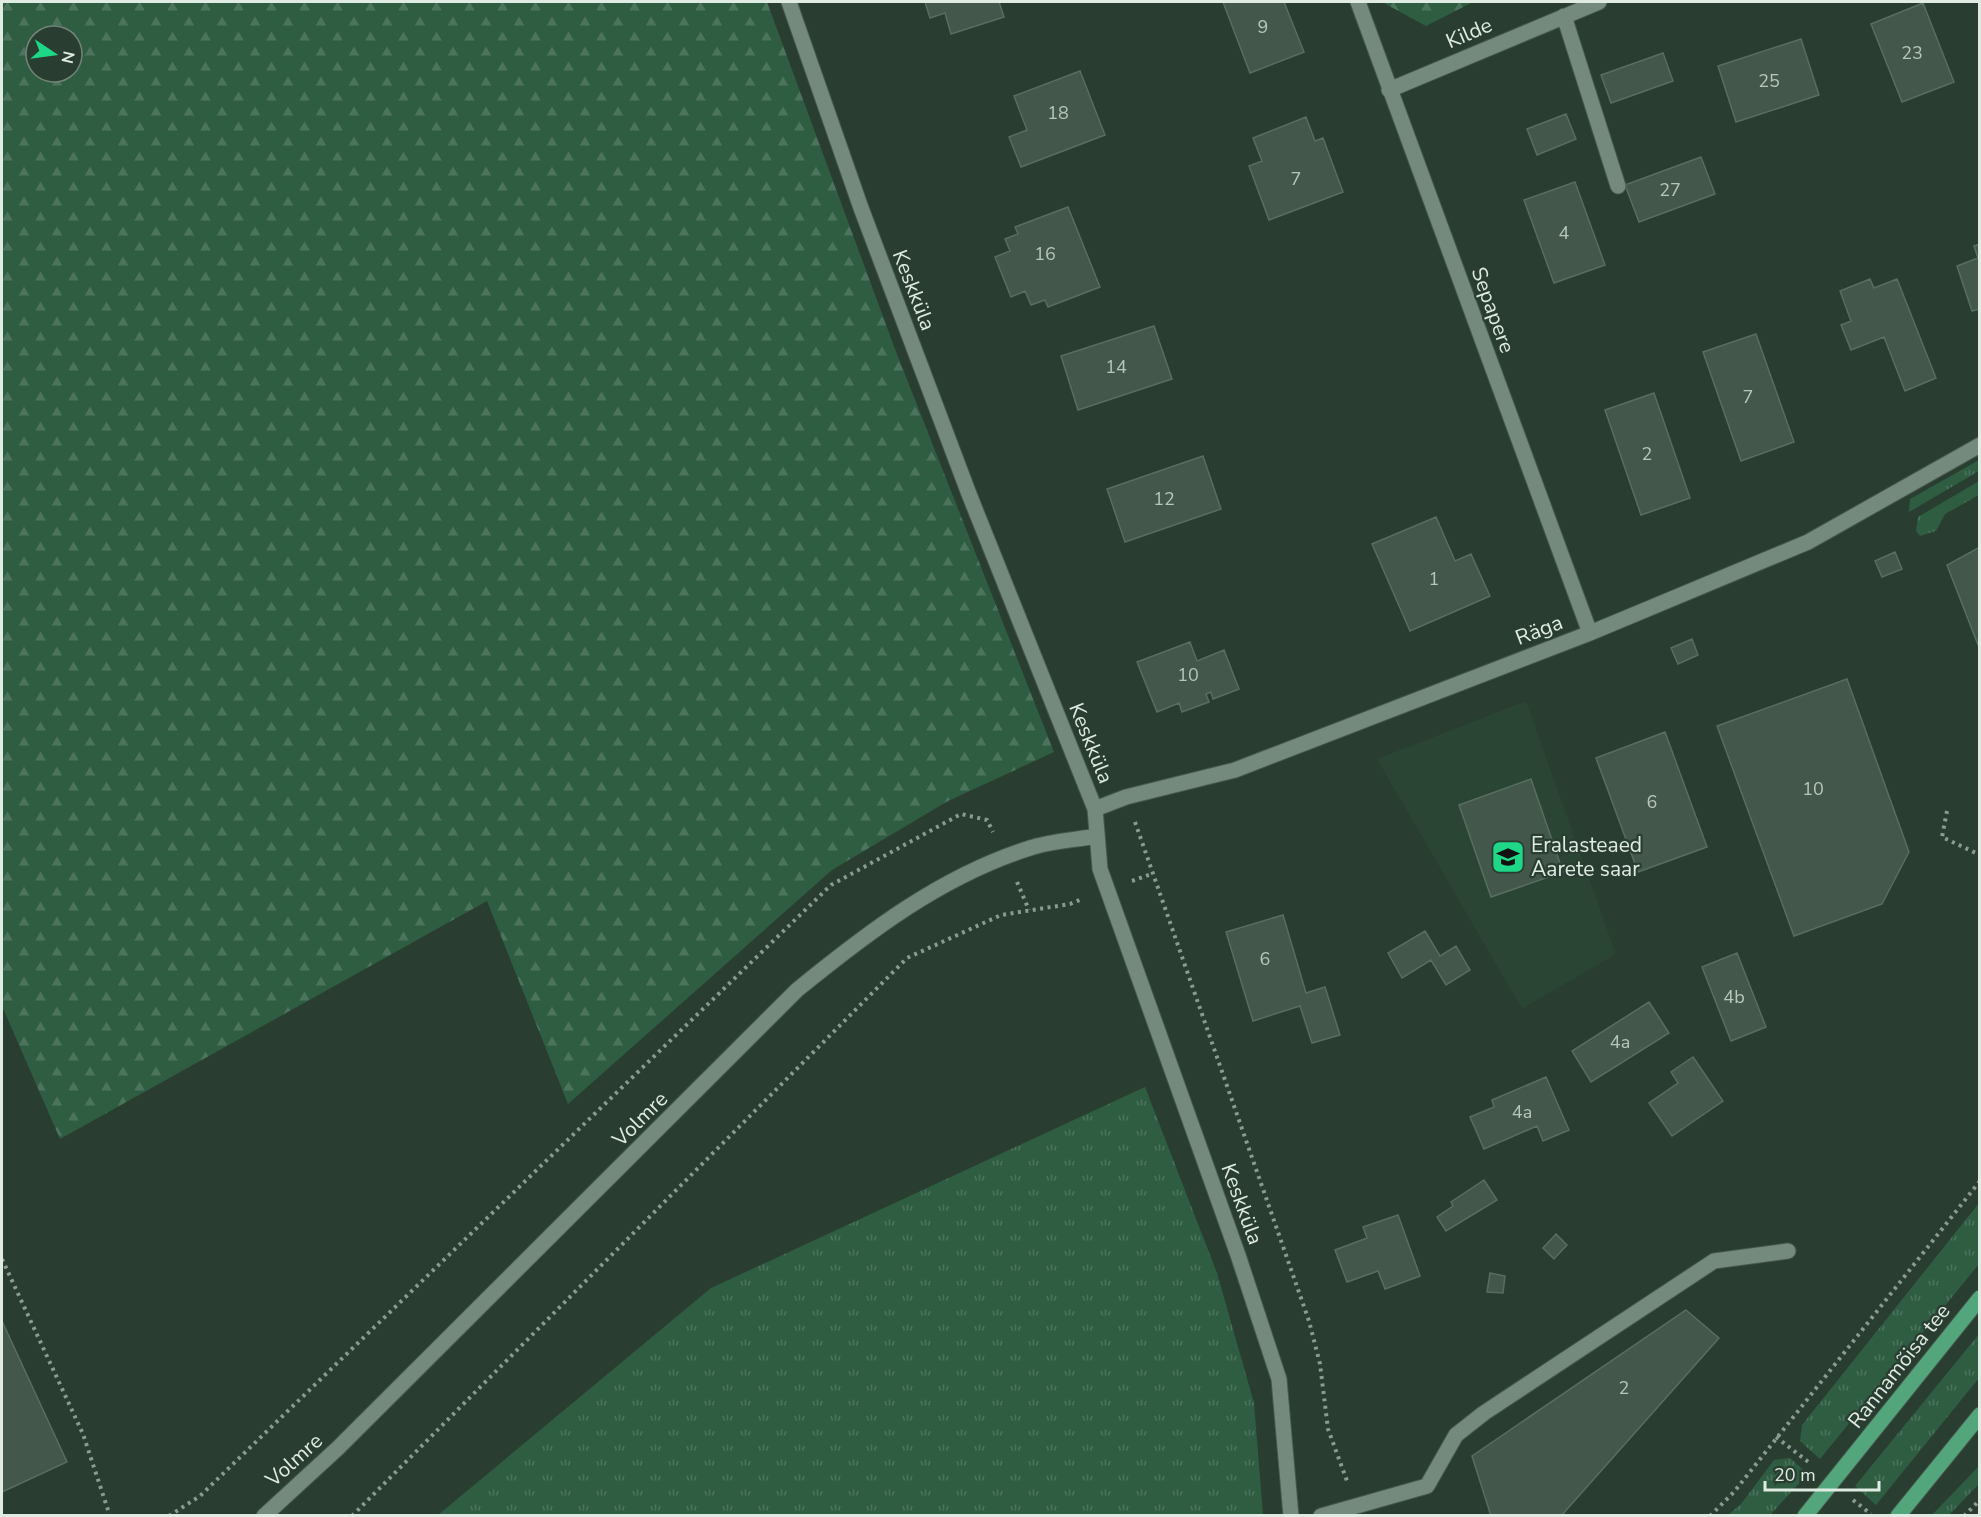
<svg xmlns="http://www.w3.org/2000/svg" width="1981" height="1517" viewBox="0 0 1981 1517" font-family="'Nunito Sans',sans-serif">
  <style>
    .built { fill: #2a4534 }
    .grass { fill: url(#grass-tufts) }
    .forest { fill: url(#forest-firs); fill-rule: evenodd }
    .building { fill: #43574a; stroke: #586e60; stroke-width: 1.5 }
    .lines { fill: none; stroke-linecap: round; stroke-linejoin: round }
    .minor-casing { stroke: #47584d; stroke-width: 17 }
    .major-casing { stroke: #47584d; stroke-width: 17 }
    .path { stroke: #8b9b91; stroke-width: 4; stroke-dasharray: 3 4.5; stroke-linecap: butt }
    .minor { stroke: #748a7c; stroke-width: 15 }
    .major { stroke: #53a67b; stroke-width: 15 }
    .labels { text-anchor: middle; stroke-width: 4.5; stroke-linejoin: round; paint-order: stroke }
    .number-label { font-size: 18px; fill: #b8c6bd }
    .street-label { font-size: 21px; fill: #dfebe3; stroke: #293d31 }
    .poi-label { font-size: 21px; fill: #dfebe3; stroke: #293d31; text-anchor: start }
  </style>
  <defs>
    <pattern id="grass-tufts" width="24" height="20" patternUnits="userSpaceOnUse" patternTransform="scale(1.5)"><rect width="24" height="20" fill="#2e5d42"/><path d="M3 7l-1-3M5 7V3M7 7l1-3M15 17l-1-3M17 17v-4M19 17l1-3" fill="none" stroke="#4c745d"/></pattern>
    <pattern id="forest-firs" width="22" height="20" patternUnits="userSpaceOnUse" patternTransform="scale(1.5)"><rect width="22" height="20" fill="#2e5d42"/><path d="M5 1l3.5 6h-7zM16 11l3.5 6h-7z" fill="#4c745d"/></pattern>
  </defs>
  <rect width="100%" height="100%" fill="#293d31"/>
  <path class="built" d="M 1526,701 L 1616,954 L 1522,1009 L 1377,759 Z"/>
  <path class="grass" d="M 1979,460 L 1979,471 L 1909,512 L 1910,499 Z
    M 1979,481 L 1979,495 L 1945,514 L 1936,531 L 1920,536 L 1916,531 L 1918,517 Z
    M 1145,1087 L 1217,1273 L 1254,1403 L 1263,1515 L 438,1515 L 711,1288 Z
    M 1979,1203 L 1979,1264 L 1820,1459 L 1800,1441 L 1802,1425 Z
    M 1979,1334 L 1979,1378 L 1876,1505 L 1855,1486 Z
    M 1790,1458 L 1808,1474 L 1770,1515 L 1728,1515 L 1741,1504 L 1774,1460 Z
    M 1979,1466 L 1979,1484 L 1949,1515 L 1932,1515 Z"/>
  <path class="forest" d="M 2,2 L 767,2 L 895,349 L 1054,752 L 948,801 L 832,870 L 568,1104 L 487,901 L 60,1139 L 2,1006 ZM 36,36 L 72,36 L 72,72 L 36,72 Z
    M 1382,2 L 1473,2 L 1426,26 Z"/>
  <path class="building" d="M 925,2 L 999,2 L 1004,17 L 951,34 L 945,13 L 930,18 Z
    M 1223,2 L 1284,2 L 1304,52 L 1250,73 Z
    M 1923,3 L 1954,82 L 1902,102 L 1871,24 Z
    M 1801,39 L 1819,95 L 1736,122 L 1718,66 Z
    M 1663,53 L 1673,81 L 1611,103 L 1601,75 Z
    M 1080,71 L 1105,135 L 1021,167 L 1009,137 L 1027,130 L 1014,96 Z
    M 1566,114 L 1576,139 L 1537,155 L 1527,129 Z
    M 1306,117 L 1315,141 L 1323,138 L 1343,192 L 1269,220 L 1249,166 L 1262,161 L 1253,138 Z
    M 1701,157 L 1715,194 L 1639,222 L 1625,185 Z
    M 1575,182 L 1605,265 L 1554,283 L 1524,200 Z
    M 1068,207 L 1100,287 L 1048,307 L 1045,300 L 1031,305 L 1025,291 L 1011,297 L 995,257 L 1010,251 L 1005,239 L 1018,234 L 1015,227 Z
    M 1980,244 L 1980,309 L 1972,311 L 1957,266 L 1978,258 L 1974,246 Z
    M 1870,279 L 1874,288 L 1897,279 L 1936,378 L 1905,391 L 1884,337 L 1851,350 L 1841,325 L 1851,321 L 1840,291 Z
    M 1154,326 L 1172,379 L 1078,410 L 1061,356 Z
    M 1756,334 L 1794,442 L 1741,461 L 1703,352 Z
    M 1654,393 L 1690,498 L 1641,515 L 1605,410 Z
    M 1203,456 L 1221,509 L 1125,542 L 1107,489 Z
    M 1436,517 L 1455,561 L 1471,554 L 1490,596 L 1410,631 L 1372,544 Z
    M 1980,547 L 1980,650 L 1947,565 Z
    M 1895,552 L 1902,569 L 1882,577 L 1875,561 Z
    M 1692,639 L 1698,655 L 1678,664 L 1671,648 Z
    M 1190,642 L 1197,661 L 1224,650 L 1239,689 L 1213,699 L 1211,692 L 1206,694 L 1209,702 L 1182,712 L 1179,703 L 1157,712 L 1137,662 Z
    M 1847,679 L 1909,852 L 1882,904 L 1794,936 L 1717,726 Z
    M 1665,732 L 1707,847 L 1638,872 L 1596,758 Z
    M 1531,779 L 1563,872 L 1491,897 L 1459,805 Z
    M 1283,915 L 1306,993 L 1325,987 L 1340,1035 L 1312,1043 L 1300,1006 L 1253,1021 L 1226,932 Z
    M 1425,931 L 1440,956 L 1456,946 L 1470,970 L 1446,985 L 1431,960 L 1402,978 L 1388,953 Z
    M 1737,953 L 1766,1027 L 1731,1041 L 1702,967 Z
    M 1649,1002 L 1669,1033 L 1591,1082 L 1572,1051 Z
    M 1693,1057 L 1723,1101 L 1672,1136 L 1649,1103 L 1678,1083 L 1671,1072 Z
    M 1546,1077 L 1569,1130 L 1543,1141 L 1537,1126 L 1484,1149 L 1470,1117 L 1494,1107 L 1492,1100 Z
    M 1484,1180 L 1497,1200 L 1446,1231 L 1437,1217 L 1453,1206 L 1451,1202 Z
    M 1398,1215 L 1420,1276 L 1385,1289 L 1378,1271 L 1347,1282 L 1335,1250 L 1367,1238 L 1363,1227 Z
    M 1556,1234 L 1567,1245 L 1554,1259 L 1543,1248 Z
    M 1490,1273 L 1505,1276 L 1503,1293 L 1487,1292 Z
    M 1686,1310 L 1719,1338 L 1561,1516 L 1491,1516 L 1472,1456 Z
    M 2,1321 L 67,1462 L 2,1492 Z"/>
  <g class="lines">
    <defs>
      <path id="minor" d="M 789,2 L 861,208 L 969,494 L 1095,809 L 1100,869 L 1238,1255 L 1279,1379 L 1291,1516
        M 1358,2 L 1590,633
        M 1564,16 L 1618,186
        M 1389,90 L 1599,2
        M 1095,809 L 1126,797 L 1235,770 L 1590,633 L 1808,542 L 1980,445
        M 264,1516 L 338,1448 L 797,990 C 867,933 941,876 1030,848 C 1051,841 1075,840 1097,836
        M 1321,1516 L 1427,1486 L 1456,1435 L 1484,1413 L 1714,1261 L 1788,1251"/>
      <path id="major" d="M 1805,1516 L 1980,1298
        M 1898,1516 L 1980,1415"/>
    </defs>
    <use href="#minor" class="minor-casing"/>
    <use href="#major" class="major-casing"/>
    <path class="path" d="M 1947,811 L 1942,837 L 1980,855
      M 1135,822 L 1309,1321 L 1320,1364 L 1328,1429 L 1347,1481
      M 1132,881 L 1154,873
      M 1017,882 L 1029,910
      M 2,1259 L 83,1434 L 110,1516
      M 1776,1437 L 1811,1464
      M 1853,1500 L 1871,1514
      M 169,1516 L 200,1496 L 831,885 L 961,814 L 987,820 L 993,832
      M 352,1516 L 907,958 L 1001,915 L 1070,904 L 1082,899
      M 1710,1516 L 1734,1492 L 1980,1181
      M 1964,1516 L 1980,1500"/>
    <use href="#minor" class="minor"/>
    <use href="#major" class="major"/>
  </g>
  <defs>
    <symbol id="school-square" viewBox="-11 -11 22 22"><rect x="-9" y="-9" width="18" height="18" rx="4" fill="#1ed888" stroke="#293d31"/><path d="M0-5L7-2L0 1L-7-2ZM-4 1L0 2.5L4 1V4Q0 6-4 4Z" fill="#111"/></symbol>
  </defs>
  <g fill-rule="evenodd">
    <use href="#school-square" x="1489" y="838" width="38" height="38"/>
  </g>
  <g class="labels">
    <g class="number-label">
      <text x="1263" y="33">9</text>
      <text x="1912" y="59">23</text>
      <text x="1769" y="87">25</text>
      <text x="1058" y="119">18</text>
      <text x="1296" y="185">7</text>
      <text x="1670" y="196">27</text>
      <text x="1564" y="239">4</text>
      <text x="1045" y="260">16</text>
      <text x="1116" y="373">14</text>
      <text x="1748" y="403">7</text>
      <text x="1647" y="460">2</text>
      <text x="1164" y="505">12</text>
      <text x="1434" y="585">1</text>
      <text x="1188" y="681">10</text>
      <text x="1813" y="795">10</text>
      <text x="1652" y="808">6</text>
      <text x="1265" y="965">6</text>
      <text x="1734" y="1003">4b</text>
      <text x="1620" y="1048">4a</text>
      <text x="1522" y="1118">4a</text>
      <text x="1624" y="1394">2</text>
    </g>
    <g class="street-label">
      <text transform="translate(1469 33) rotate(-23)" y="7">Kilde</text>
      <text transform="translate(914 290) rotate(69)" y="7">Keskküla</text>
      <text transform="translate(1493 310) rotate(70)" y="7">Sepapere</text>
      <text transform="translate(1539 630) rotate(-21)" y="7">Räga</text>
      <text transform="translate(1091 743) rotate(68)" y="7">Keskküla</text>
      <text transform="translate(640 1119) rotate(-45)" y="7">Volmre</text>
      <text transform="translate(1242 1204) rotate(70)" y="7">Keskküla</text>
      <text transform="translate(1899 1366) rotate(-52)" y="7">Rannamõisa tee</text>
      <text transform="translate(294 1460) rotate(-42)" y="7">Volmre</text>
    </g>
    <g class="poi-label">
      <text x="1531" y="852">Eralasteaed<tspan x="1531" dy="24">Aarete saar</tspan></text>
    </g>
  </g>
  <rect width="1981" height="1517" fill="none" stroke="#dfebe3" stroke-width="6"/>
  <g transform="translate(54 54) rotate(103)"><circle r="28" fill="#293d31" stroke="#728378" stroke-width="1.5"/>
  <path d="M0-4.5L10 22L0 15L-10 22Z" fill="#1ed888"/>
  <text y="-9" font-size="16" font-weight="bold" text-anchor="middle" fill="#dfebe3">N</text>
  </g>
  <path d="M1765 1481v9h114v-9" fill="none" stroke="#dfebe3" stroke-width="3"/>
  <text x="1774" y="1481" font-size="18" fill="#dfebe3" stroke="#293d31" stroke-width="4.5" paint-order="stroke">20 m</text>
</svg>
